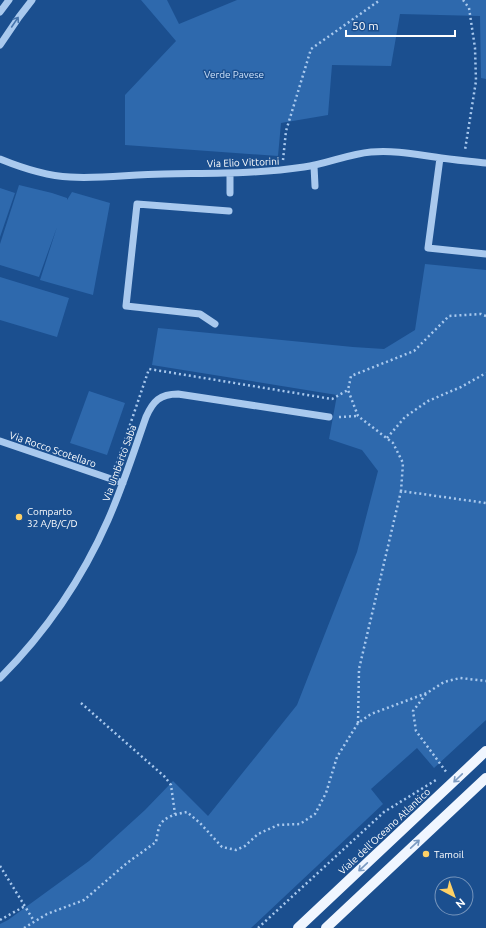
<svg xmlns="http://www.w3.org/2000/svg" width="486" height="928" viewBox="0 0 486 928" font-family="Ubuntu,sans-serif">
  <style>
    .green { fill: #2e69ad }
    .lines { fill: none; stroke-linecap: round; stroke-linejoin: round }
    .path { stroke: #a9c9ee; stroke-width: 2.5; stroke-dasharray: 2 3; stroke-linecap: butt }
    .minor { stroke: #a9c9ee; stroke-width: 7 }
    .major { stroke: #f0f6ff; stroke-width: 10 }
    .oneway { stroke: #4674ac }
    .oneway2 { stroke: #7b9ac1 }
    .poi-dot { fill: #ffd166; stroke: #1b4f8f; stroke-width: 1.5 }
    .labels { text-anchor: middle; stroke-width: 3; stroke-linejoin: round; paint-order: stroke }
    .park-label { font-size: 10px; fill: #cfe3fa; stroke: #1b4f8f }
    .street-label { font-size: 10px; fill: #fff; stroke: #1b4f8f }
    .poi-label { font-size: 10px; fill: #fff; stroke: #1b4f8f; text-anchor: start }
  </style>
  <rect width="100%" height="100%" fill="#1b4f8f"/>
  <path class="green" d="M 141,0 L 167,0 L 179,24 L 237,0 L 486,0 L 486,79 L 481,78 L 480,16 L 400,14 L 391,66 L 332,65 L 328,115 L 281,123 L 278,156 L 125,145 L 125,95 L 176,41 Z
    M 19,185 L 52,193 L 67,198 L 67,200 L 72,192 L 110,203 L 93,295 L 40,280 L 57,227 L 39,277 L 0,265 L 0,244 Z
    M 0,188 L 15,193 L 0,237 Z
    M 425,264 L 486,270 L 486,720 L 434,768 L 417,748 L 371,789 L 383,804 L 251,928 L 0,928 L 0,924 L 8,920 L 89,861 L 145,810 L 173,781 L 208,816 L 297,705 L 357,552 L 378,471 L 362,450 L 329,439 L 337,395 L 152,365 L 158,328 L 353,347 L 384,349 L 415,330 Z
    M 0,277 L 69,298 L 57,337 L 0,320 Z
    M 89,391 L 125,403 L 107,455 L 70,443 Z"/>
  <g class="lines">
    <path class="path" d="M 463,0 L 469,8 L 475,48 L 476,81 L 465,150
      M 283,160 L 286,131 L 311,49 L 380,0
      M 486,316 L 481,314 L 449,316 L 414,351 L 351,376 L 348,390 L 358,416 L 393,443 L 403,463 L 401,491 L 486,503
      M 339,417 L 358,416
      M 387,438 L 405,417 L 428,401 L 461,387 L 486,373
      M 114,467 L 116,466 L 149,369 L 332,399 L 348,390
      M 426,694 L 413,711 L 416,731 L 447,773
      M 81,703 L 165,777 L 171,785 L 175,814
      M 358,723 L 359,669 L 401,491
      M 0,866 L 34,921
      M 0,920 L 25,906
      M 24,928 L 47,914 L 84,900 L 127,863 L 156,842 C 157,837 158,829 160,825 C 165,816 177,814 187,812 L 200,823 L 222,847 L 236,850 L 245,846 L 258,834 L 278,825 L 300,824 L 315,814 L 326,793 L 337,757 L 358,723 L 371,714 L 427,693 L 444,682 L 460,678 L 486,681
      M 258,928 L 384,812 L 436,780"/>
    <path class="minor" d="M 0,12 L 9,0
      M 0,45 L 19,17 L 32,0
      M 440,158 L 428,248 L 486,254
      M 0,159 C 22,168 46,176 70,177 C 101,179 133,174 164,174 C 211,173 257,174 304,167 C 327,164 348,154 371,152 C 393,150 414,154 435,157 C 452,160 469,161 486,163
      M 314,166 L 315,186
      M 230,193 L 230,173
      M 215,324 L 200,314 L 126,306 L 137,204 L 229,211
      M 0,441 L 123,483
      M 0,678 C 46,632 82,579 108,520 C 123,486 134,451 146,417 C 153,401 160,394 178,394 L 329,417"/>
    <path class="major" d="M 298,928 L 486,751
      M 326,928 L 486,778"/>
  </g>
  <defs><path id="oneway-shaft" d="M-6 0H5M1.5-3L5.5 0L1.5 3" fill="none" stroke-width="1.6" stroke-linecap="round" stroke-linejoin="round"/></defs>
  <use class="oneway" href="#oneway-shaft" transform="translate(15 22) rotate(-56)"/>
  <g class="oneway2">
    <use href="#oneway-shaft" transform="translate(458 778) rotate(136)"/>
    <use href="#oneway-shaft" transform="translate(415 844) rotate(-43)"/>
    <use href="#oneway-shaft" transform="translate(363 867) rotate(137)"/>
  </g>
  <g class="poi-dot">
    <circle cx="19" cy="517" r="4"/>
    <circle cx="426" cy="854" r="4"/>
  </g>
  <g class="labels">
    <g class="park-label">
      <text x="234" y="78">Verde Pavese</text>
    </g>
    <g class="street-label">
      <text transform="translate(243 162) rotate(-2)" y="4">Via Elio Vittorini</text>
      <text transform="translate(53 449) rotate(19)" y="4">Via Rocco Scotellaro</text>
      <text transform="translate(119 463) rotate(-70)" y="4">Via Umberto Saba</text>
      <text transform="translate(384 831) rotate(-43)" y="4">Viale dell'Oceano Atlantico</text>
    </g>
    <g class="poi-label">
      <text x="27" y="515">Comparto<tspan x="27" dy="12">32 A/B/C/D</tspan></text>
      <text x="434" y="858">Tamoil</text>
    </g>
  </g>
  <g transform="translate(454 896) rotate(139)"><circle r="19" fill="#1b4f8f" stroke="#7695bc"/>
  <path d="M0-3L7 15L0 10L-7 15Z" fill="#ffd166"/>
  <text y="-6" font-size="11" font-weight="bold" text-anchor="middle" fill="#ffffff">N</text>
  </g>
  <path d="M346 30v6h109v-6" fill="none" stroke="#ffffff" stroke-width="2"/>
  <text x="352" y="30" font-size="12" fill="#ffffff" stroke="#1b4f8f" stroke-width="3" paint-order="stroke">50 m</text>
</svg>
